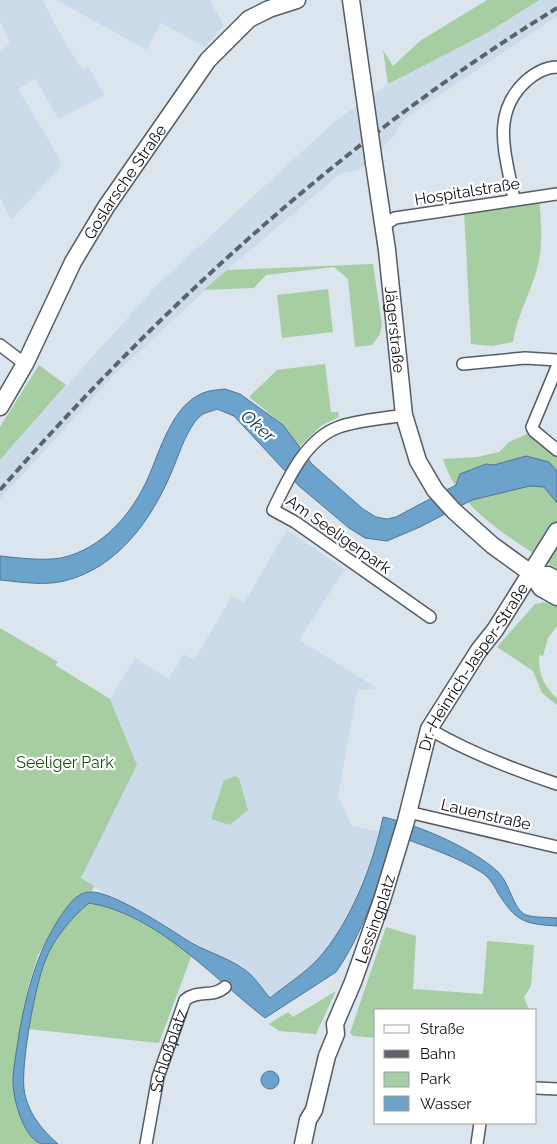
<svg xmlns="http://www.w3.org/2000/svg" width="557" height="1144" viewBox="0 0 557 1144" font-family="Raleway,sans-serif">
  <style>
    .built { fill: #ccdbea }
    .green { fill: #a7cda2 }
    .water { fill: #6ba3cc; stroke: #4e7694 }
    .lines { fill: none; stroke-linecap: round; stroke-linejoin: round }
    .street-casing { stroke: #555c64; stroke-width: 14 }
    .secondary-casing { stroke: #555c64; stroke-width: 19 }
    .street { stroke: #fff; stroke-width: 11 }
    .secondary { stroke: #fff; stroke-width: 16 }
    .rail { stroke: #5e6369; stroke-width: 4; stroke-dasharray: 8 4; stroke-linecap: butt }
    .secondary-bridge-casing { stroke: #555c64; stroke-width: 19; stroke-linecap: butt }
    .secondary-bridge { stroke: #fff; stroke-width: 16 }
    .labels { text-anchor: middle; stroke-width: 4.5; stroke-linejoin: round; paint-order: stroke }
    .street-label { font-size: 16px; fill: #0b0e11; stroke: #fff }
    .park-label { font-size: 16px; fill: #15510e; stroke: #fff }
    .water-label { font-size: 18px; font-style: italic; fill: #0f3b58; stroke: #fff }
  </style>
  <rect width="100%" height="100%" fill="#dbe5ee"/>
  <path class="built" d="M 0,0 L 43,0 L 56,27 L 82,70 L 88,67 L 105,95 L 59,119 L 35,79 L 18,89 L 61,161 L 59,169 L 11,220 L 0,197 L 0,53 L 10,43 L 0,21 Z
    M 56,0 L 209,0 L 224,25 L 205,47 L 161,23 L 147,50 Z
    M 539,0 L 557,0 L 557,16 L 404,119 L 394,136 L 359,170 L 340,174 L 227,270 L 114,375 L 0,499 L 0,460 L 157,285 L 334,122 L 388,84 L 487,33 Z
    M 287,530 L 345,569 L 299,640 L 377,688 L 357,691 L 338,796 L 352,826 L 380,832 L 374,853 L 352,906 L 331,944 L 317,961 L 270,999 L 243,968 L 154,924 L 81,878 L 137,765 L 110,699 L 135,658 L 169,679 L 184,654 L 194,660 L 232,596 L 244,603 Z"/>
  <path class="green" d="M 487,0 L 539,0 L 487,33 L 388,84 L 383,50 L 393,66 L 420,41 Z
    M 539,197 C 541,222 544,248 536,272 C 529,296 517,316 513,342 L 492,346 L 471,344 L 464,210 Z
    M 373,264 L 382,325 L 380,334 L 372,345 L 355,347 L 348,279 L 334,267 L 266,275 L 254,288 L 204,290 L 227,270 Z
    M 328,289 L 333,332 L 282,338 L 277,295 Z
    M 325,364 L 331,412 L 338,412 L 339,417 L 322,425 L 298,448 L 283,425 L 249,397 L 277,370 Z
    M 39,365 L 66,385 L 0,460 L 0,427 Z
    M 534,431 L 557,450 L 557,569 C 515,540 459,512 443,459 L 477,457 L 499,452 L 509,442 Z
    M 545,602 L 557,606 L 557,626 L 548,638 L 543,656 L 539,655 C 538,673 544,687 557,698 L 557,705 L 542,693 L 533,671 L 497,647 L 535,604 Z
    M 0,628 L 58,662 L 55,665 L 110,699 L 137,765 L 81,878 L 94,886 L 91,892 L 79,895 L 69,904 L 38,955 L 28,987 L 13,1084 L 34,1139 L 40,1144 L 0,1144 Z
    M 235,776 L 239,778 L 248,810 L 230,825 L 211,819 L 224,780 Z
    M 92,898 L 177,939 L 191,957 L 159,1043 L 28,1029 L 38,971 L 70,915 Z
    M 386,927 L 416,936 L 413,989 L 483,994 L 487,941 L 534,945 L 531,986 L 524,997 L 529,1010 L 376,1010 L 376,1038 L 353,1036 L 350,1033 Z
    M 336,991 L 316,1034 L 279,1031 L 269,1024 L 288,1012 L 293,1017 Z"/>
  <path class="water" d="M 225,389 L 240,394 L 283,425 L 312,464 L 363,509 L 376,517 L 387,519 L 396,517 L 456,485 L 460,474 L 486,464 L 494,465 L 526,456 L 549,462 L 557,471 L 557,503 L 544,487 L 530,486 L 472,500 L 420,527 L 387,541 L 365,538 L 349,528 L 299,486 L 234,416 L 217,409 C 213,411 207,412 203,414 C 188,424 179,455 172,471 C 152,519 118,568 64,581 C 44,586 21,582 0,580 L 0,556 C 19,558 42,561 61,558 C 102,549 132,514 148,478 C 160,451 172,405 203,393 C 209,390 219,390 225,389 Z
    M 383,817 C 416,824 472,848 497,871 C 510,882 513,910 526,915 C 535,918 548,917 557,918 L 557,926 C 523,924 516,921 498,893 C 494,885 489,877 481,872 C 454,855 423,846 393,834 C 382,878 362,935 336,972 L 265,1018 C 212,977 157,914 89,903 C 71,918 54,938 45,961 C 35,986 21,1063 24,1089 C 27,1112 42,1130 58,1144 C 52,1144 44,1144 39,1143 C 23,1135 13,1099 13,1082 C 13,1066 17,1050 19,1034 C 27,991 36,954 60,917 C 68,906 76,892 91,892 C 111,891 167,927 185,939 C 203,951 225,956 242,968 C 253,974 262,989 270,998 C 285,986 306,972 318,959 C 350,924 374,863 383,817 Z
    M261 1080a9 9 0 1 1 18 0a9 9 0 1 1-18 0Z"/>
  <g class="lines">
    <defs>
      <g id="street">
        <path d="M 514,200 C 507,157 489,115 526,81 C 534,74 546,67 557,67"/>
        <path d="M 384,225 L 395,218 L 557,194"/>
        <path d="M 0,345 L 25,364"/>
        <path d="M 463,364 L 525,358 L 557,360"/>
        <path d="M 557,367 L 532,427 L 534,431 L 557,450"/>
        <path d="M 404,415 C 382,419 359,420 339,427 C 305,439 287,481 273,510 L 295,522 L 430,617"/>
        <path d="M 429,729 C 470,753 512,769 557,784"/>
        <path d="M 408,812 L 557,847"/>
        <path d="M 536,1088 L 557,1089"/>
        <path id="s1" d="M 146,1144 L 158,1077 L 185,1000 C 199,989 213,998 225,987"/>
        <path d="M 477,1144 L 480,1123"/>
      </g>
      <g id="secondary">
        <path d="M 351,0 L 362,78"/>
        <path id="s2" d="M 374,163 L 387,250 L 404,415 L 418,461 L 435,490 L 454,511 L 492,545 L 532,574 L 541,588 L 557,597"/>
        <path id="s3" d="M 0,407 L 25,364 L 73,262 L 106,207 L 208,60 L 249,19 L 269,9 L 297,0"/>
        <path d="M 532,574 L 548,575 L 557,580"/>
        <path id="s4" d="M 303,1144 L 308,1120 L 314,1110 L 327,1056 L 336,1034 L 335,1024 L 353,982 L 382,900 L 406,821 L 429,729 L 479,650 L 495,630 L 557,531"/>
      </g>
    </defs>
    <use href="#street" class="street-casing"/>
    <use href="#secondary" class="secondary-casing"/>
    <use href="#street" class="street"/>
    <use href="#secondary" class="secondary"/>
    <path class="rail" d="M 0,490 C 162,305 347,137 557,8"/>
    <defs>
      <path id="secondary-bridge" d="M 362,78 L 374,163"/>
    </defs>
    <use href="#secondary-bridge" class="secondary-bridge-casing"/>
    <use href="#secondary-bridge" class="secondary-bridge"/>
  </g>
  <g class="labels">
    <g class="street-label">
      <text dy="6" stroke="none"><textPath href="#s3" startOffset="258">Goslarsche Straße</textPath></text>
      <text transform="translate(467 191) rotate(-9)" y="6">Hospitalstraße</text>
      <text dy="6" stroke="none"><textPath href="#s2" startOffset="168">Jägerstraße</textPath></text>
      <text transform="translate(339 534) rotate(35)" y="6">Am Seeligerpark</text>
      <text dy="6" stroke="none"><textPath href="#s4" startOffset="511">Dr.-Heinrich-Jasper-Straße</textPath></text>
      <text transform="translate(486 814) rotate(13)" y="6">Lauenstraße</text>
      <text dy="6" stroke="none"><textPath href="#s4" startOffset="238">Lessingplatz</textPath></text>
      <text dy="6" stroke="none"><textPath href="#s1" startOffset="96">Schloßplatz</textPath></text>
    </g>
    <g class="park-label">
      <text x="65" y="768">Seeliger Park</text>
    </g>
    <g class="water-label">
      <text transform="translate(258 426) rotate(41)" y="6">Oker</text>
    </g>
  </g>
  <rect x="374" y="1009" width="162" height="115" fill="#ffffff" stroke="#9d9fa0"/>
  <rect x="384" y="1025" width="25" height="8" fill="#ffffff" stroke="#9d9fa0"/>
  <text x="420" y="1034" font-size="15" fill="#0b0e11">Straße</text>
  <rect x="384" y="1050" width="25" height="8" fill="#5e6369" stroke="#9d9fa0"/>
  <text x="420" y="1059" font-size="15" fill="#0b0e11">Bahn</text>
  <rect x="384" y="1072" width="25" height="15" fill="#a7cda2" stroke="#9d9fa0"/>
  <text x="420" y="1084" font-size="15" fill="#0b0e11">Park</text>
  <rect x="384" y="1096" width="25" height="15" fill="#6ba3cc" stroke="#9d9fa0"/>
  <text x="420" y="1109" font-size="15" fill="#0b0e11">Wasser</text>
</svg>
